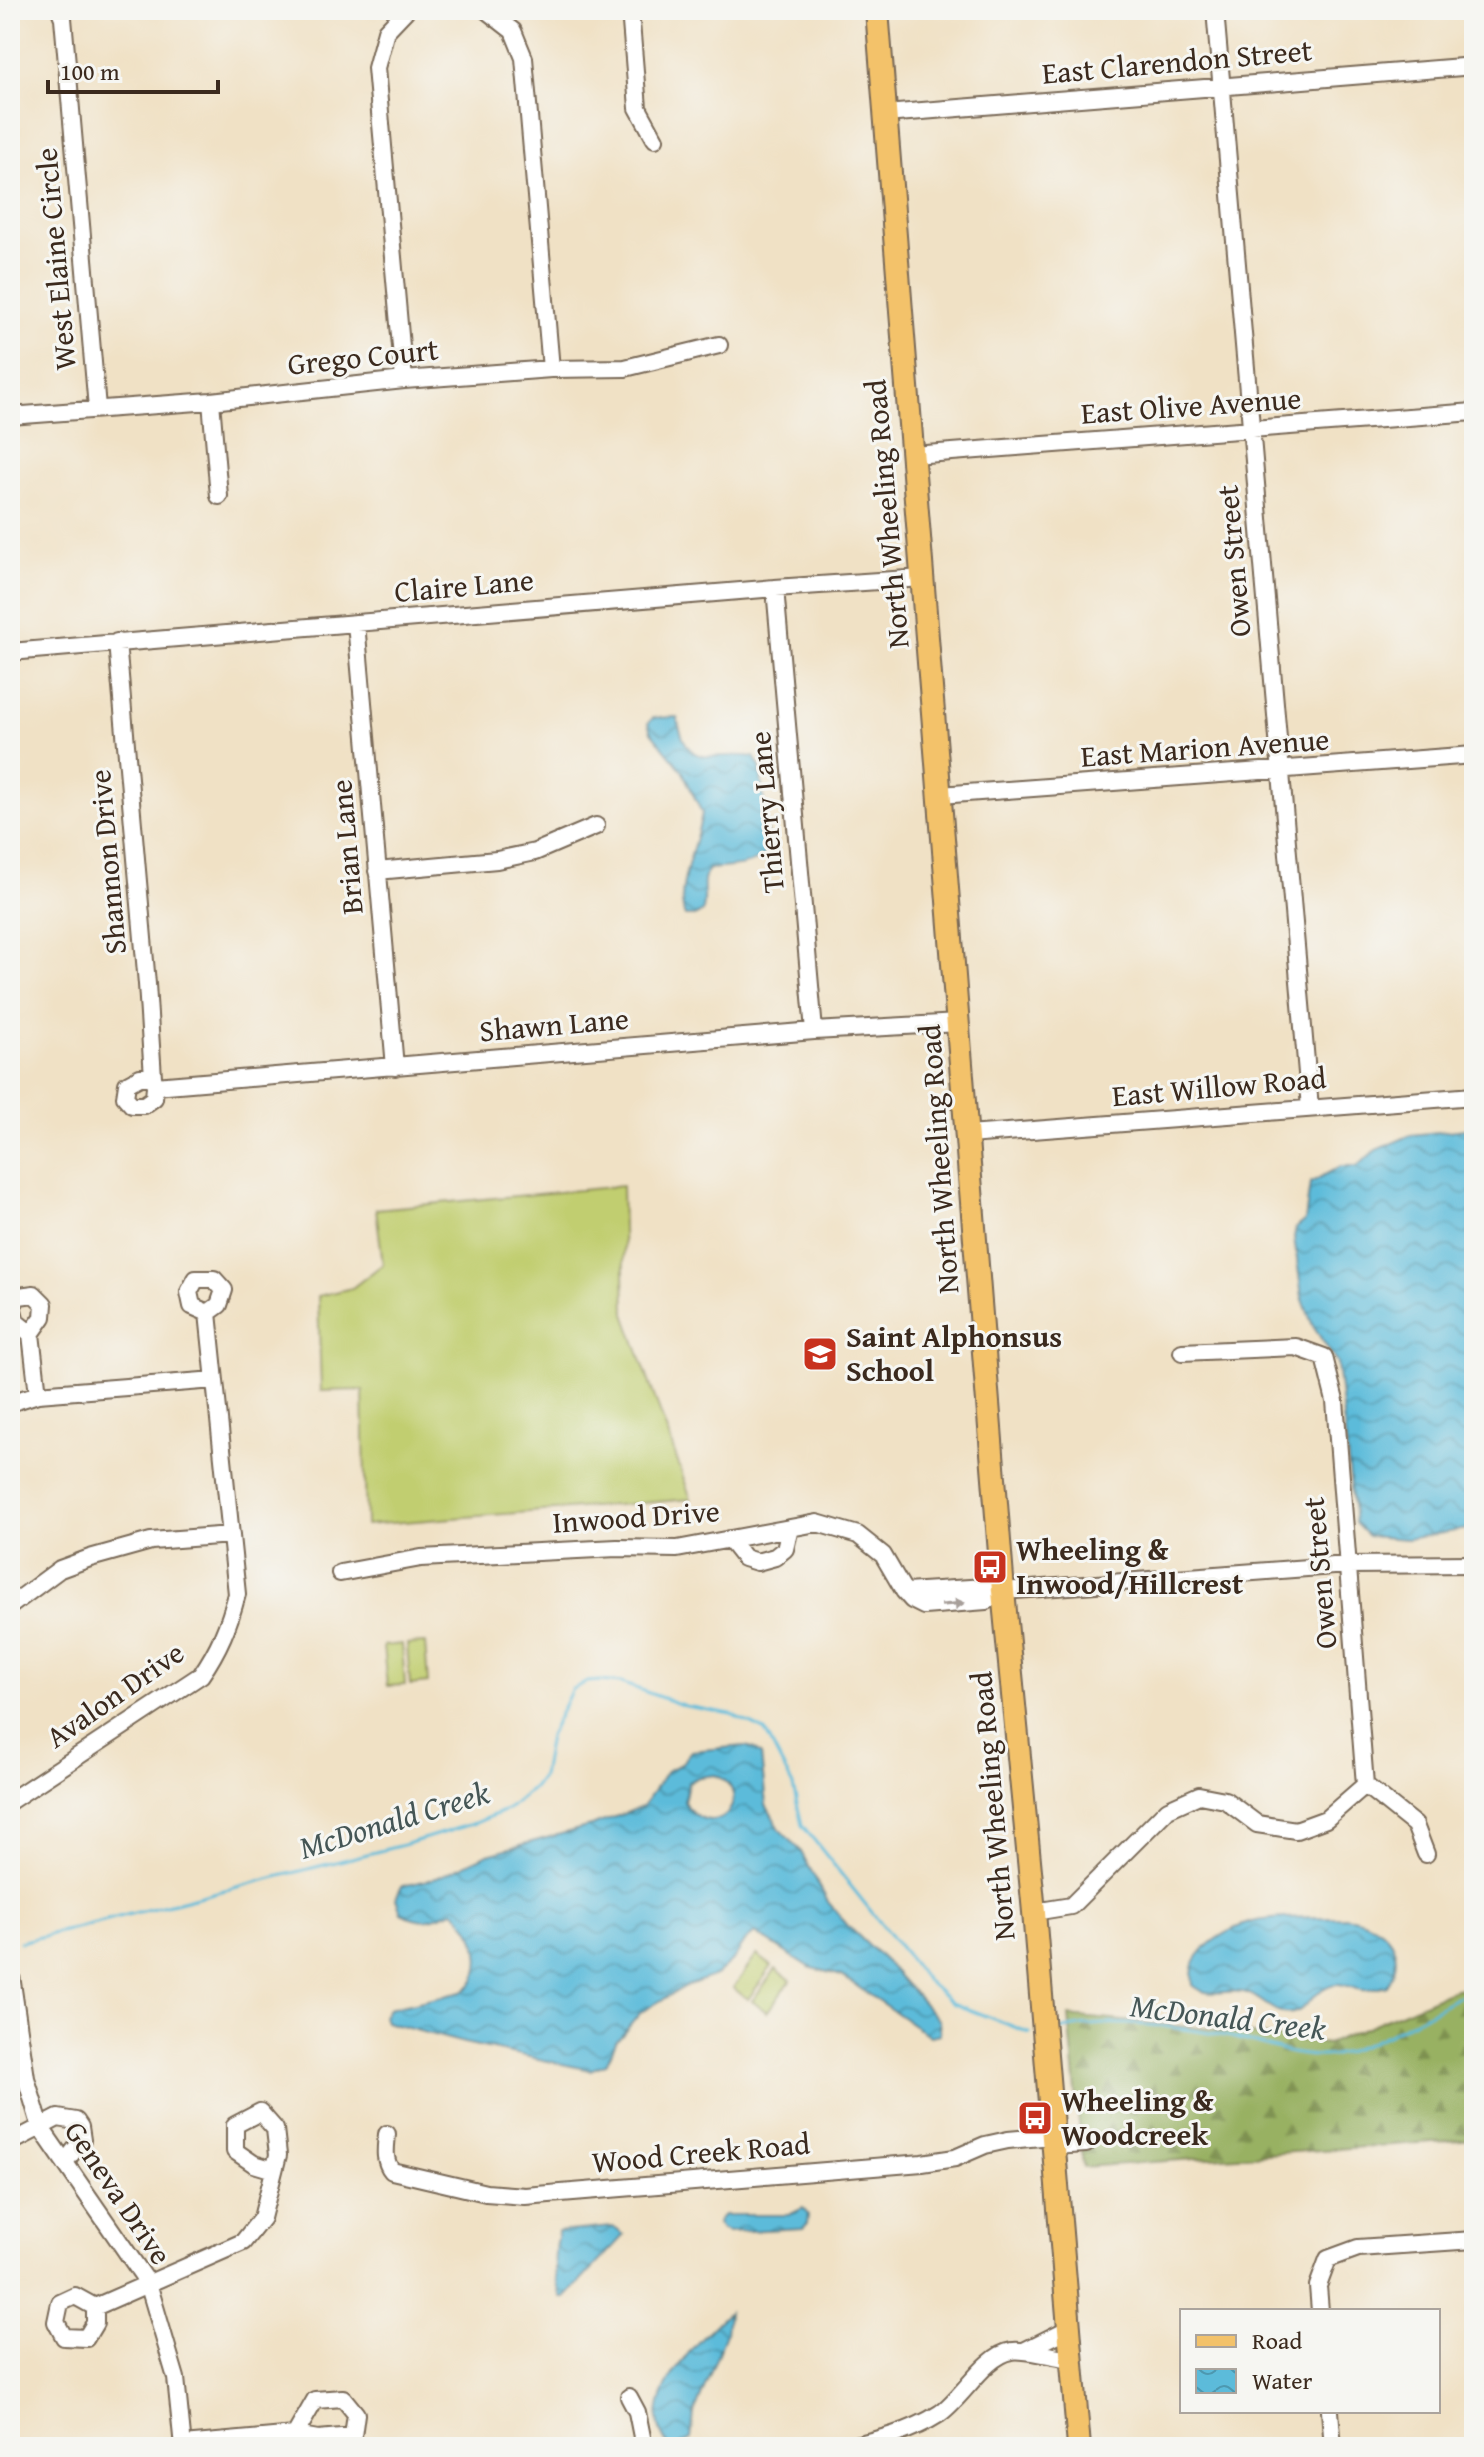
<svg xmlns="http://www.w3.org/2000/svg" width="1484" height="2457" viewBox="0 0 1484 2457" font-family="'Gentium Book Plus',serif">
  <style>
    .forest { fill: url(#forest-firs); stroke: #6a6e40; stroke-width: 2 }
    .pitch { fill: #c1ce70; stroke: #7e7c47; stroke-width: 2 }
    .water { fill: url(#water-waves); stroke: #4c727c; stroke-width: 2; fill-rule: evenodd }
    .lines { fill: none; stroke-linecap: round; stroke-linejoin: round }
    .stream { stroke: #5cbbda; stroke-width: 3 }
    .minor-casing { stroke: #7a6a58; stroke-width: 20 }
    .major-casing { stroke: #7a6a58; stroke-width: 26 }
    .minor { stroke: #fff; stroke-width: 16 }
    .major { stroke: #f3c26a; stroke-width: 22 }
    .oneway { fill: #a79f9a }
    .labels { text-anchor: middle; stroke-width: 6; stroke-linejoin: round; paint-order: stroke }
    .street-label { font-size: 30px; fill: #3b2a1e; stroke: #f6f6f2 }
    .poi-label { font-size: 30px; font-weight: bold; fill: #3b2a1e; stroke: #f6f6f2; text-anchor: start }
    .water-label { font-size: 32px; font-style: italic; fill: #455656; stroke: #f6f6f2 }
  </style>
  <defs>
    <pattern id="forest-firs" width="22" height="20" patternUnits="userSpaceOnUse" patternTransform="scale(2)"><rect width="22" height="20" fill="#98b162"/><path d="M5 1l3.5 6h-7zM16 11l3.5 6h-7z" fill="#7d9050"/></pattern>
    <pattern id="water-waves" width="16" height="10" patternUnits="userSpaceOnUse" patternTransform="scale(2)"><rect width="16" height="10" fill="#5cbbda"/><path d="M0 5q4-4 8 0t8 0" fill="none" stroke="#4d98b0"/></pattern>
  </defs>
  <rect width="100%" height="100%" fill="#f6f6f2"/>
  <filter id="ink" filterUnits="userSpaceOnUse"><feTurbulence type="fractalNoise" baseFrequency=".0125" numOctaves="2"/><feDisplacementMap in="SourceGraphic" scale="16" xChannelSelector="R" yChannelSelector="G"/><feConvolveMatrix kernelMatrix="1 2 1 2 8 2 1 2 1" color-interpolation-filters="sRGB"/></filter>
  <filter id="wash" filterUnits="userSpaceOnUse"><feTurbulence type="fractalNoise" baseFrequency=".006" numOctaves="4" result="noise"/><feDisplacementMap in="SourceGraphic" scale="32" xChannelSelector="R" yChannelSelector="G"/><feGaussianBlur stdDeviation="1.8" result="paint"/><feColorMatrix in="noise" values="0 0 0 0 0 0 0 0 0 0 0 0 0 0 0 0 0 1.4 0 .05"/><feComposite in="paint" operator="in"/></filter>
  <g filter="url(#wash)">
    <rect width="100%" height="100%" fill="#f0e1c5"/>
    <path class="forest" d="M 1474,1987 L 1474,2139 L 1083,2167 L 1069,2016 L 1221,2030 L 1327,2044 L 1456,1989 Z"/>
    <path class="pitch" d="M 622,1186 L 625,1314 L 691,1499 L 366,1525 L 363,1390 L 321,1391 L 318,1296 L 352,1288 L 383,1264 L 376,1209 Z
      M 425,1643 L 428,1683 L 410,1685 L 407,1644 Z
      M 402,1644 L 405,1685 L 387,1686 L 383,1646 Z
      M 757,1955 L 772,1966 L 748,1999 L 733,1988 Z
      M 776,1969 L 791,1980 L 767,2012 L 752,2001 Z"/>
    <path class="water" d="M 677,717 C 688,775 713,750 754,757 L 760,767 L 769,850 C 755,868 729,867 708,869 C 699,884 708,898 702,912 L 694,916 L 685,916 C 674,889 698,842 702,813 L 682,770 L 651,732 L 648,723 L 653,718 Z
      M 1474,1128 L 1474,1528 L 1407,1539 L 1368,1536 L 1355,1523 L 1337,1363 L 1313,1326 L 1302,1297 L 1294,1237 L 1296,1228 L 1305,1221 L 1310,1183 L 1341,1166 L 1357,1166 L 1376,1150 L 1411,1135 Z
      M 745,1746 L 753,1748 L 761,1755 L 766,1805 L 781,1831 L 800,1850 L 828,1902 L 848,1926 L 887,1963 L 939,2021 L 940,2034 L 930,2036 L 842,1976 L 809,1967 L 755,1933 L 746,1940 L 733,1960 L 716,1975 L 686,1986 L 641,2012 L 616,2042 L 606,2064 L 590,2070 L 464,2043 L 385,2022 L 383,2016 L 388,2009 L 462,1992 C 492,1974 477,1926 453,1911 C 430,1920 424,1924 401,1913 L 396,1898 L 402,1886 L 437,1878 L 488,1854 L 594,1825 L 642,1807 L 668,1770 L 681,1764 L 691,1751 ZM 715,1775 C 759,1794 714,1848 684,1802 L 688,1782 L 699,1777 Z
      M 1345,1917 C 1384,1922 1410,1948 1387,1986 C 1379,1988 1370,1991 1362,1990 C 1354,1989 1346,1984 1338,1984 C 1319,1984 1313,2003 1298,2011 C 1278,2021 1263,1998 1247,1993 C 1229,1987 1211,2000 1193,1986 C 1192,1976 1191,1965 1198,1956 C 1210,1939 1237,1925 1257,1921 C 1285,1916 1316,1918 1345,1917 Z
      M 803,2208 L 808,2215 L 807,2224 L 803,2228 L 728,2232 L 722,2230 L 717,2225 L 718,2220 L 723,2215 L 789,2215 Z
      M 613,2227 L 624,2235 L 565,2298 L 561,2298 C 554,2276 552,2256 558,2232 Z
      M 728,2312 L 726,2333 L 694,2414 L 691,2439 L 676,2447 L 670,2447 C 631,2405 698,2340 728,2312 Z"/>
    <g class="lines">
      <path class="stream" d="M 20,1942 L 403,1845 L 475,1823 L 508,1809 L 533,1788 L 542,1776 L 549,1736 L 572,1689 L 587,1682 L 600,1681 L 621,1683 L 685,1706 L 731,1714 L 765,1731 L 793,1786 L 802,1825 L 926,1980 L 952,2003 L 1030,2033
        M 1060,2030 C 1109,2017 1180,2027 1231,2037 C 1264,2044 1298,2060 1333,2055 C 1369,2049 1432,2010 1467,1992 L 1474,1991"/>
    </g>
  </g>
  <g filter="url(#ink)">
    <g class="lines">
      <defs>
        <path id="minor" d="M 60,10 L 63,18 L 97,408
          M 486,10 L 513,31 L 524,58 L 551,369
          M 630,10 L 638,108 L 655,139
          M 1215,10 L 1310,1108
          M 885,114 L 1474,66
          M 404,380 L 376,68 L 386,31 L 406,10
          M 211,401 L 219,496
          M 10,416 L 211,401 L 404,380 L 551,369 L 625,368 L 719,345
          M 913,455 L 1474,412
          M 775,588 L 814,1031
          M 356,623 L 395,1067
          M 117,642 L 147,984 L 153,1077
          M 10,652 L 775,588 L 923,578
          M 940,795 L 1474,755
          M 377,871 L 497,860 L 535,852 L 596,826
          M 140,1077 L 153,1077 L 155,1086 L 154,1098 L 144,1105 L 132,1105 L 125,1097 L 127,1084 Z
          M 155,1086 L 814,1031 L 959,1023
          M 968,1135 L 1474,1096
          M 196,1279 L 214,1279 L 224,1290 L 219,1305 L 208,1313 L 192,1306 L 189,1292 Z
          M 34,1294 L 44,1304 L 43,1317 L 31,1334 L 16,1322 L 12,1306 L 19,1296 Z
          M 31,1334 L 38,1394
          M 1182,1352 L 1296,1347 L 1324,1357 L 1335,1401 L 1365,1785
          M 10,1403 L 38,1394 L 215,1380
          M 729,1539 L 744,1558 L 757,1562 L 775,1557 L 785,1549 L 790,1528
          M 340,1573 L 421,1558 L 617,1548 L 677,1549 L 817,1523 L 858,1535 L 883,1555 L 904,1591 L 912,1600 L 924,1606 L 986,1601 L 1003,1591
          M 906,1592 L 986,1587 L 1003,1591 L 1347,1565 L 1474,1564
          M 10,1606 L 60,1569 L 90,1558 L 151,1541 L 231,1535
          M 1365,1785 L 1415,1825 L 1426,1854
          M 10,1801 L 201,1675 C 219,1649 229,1625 237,1594 L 208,1313
          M 1034,1912 L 1071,1906 L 1168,1809 L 1199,1795 L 1225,1800 L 1257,1824 L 1296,1830 L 1326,1819 L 1365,1785
          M 10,1969 L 26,2078 L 41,2128 L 148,2283 L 176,2378 L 183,2447
          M 387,2134 C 386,2147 383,2160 392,2171 L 486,2193 L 525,2196 L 922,2163 L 955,2158 L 985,2145 L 1008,2140 L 1052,2136
          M 10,2143 L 58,2118 L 76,2121 L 80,2127 L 82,2140 L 66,2161
          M 1053,2146 L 1086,2144
          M 75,2296 L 95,2307 L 95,2323 L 86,2338 L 64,2337 L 56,2322 L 60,2303 Z
          M 95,2307 L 243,2242 L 262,2218 L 278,2155 L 275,2129 L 260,2112 L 235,2125 L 235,2151 L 254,2164 L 274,2170
          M 1320,2311 L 1318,2286 L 1328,2259 L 1358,2248 L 1474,2240
          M 1024,2351 L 1070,2328
          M 629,2397 L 637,2412 L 644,2447
          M 1330,2411 L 1333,2447
          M 183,2445 L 295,2435 L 318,2439 L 353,2436 L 356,2414 L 343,2398 L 315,2400 L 295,2435
          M 846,2447 C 878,2440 911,2432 939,2414 C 962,2399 985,2355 1012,2351 C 1022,2349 1060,2357 1072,2360"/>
        <path id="major" d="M 877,10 L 1003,1591 L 1034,1912 L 1079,2447"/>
      </defs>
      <use href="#minor" class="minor-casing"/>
      <use href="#major" class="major-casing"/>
      <use href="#minor" class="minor"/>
      <use href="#major" class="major"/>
    </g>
    <defs><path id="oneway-solid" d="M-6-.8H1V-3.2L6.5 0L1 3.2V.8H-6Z" transform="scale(2)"/></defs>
    <use class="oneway" href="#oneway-solid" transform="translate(953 1604) rotate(-5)"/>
  </g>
  <defs>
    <symbol id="school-square" viewBox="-11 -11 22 22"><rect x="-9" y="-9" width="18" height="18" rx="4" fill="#c8321e" stroke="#f6f6f2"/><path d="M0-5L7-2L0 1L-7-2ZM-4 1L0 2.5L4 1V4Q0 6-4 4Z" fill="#fff"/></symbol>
    <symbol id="bus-square" viewBox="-11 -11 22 22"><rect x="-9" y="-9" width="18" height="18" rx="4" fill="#c8321e" stroke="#f6f6f2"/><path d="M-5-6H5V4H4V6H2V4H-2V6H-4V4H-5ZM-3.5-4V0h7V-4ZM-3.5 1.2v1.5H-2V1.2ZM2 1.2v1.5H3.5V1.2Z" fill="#fff"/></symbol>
  </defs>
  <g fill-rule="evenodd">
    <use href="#school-square" x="800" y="1334" width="40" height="40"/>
    <use href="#bus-square" x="970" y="1547" width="40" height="40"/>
    <use href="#bus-square" x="1015" y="2098" width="40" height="40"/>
  </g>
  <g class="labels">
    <g class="street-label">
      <text transform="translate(1177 62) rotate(-5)" y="10">East Clarendon Street</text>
      <text transform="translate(56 259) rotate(-95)" y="10">West Elaine Circle</text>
      <text transform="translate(363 357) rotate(-6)" y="10">Grego Court</text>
      <text transform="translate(1191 406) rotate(-4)" y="10">East Olive Avenue</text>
      <text transform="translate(887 514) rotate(-95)" y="10">North Wheeling Road</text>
      <text transform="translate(1234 561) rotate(-95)" y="10">Owen Street</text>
      <text transform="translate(464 586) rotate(-5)" y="10">Claire Lane</text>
      <text transform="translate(1205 748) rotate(-4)" y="10">East Marion Avenue</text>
      <text transform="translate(767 812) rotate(-95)" y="10">Thierry Lane</text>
      <text transform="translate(347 847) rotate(-95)" y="10">Brian Lane</text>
      <text transform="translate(108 862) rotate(-95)" y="10">Shannon Drive</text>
      <text transform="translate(554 1025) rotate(-5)" y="10">Shawn Lane</text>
      <text transform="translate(1219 1087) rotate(-5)" y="10">East Willow Road</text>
      <text transform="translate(939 1159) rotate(-94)" y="10">North Wheeling Road</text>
      <text transform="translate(636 1517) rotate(-4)" y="10">Inwood Drive</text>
      <text transform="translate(1320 1573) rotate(-95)" y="10">Owen Street</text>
      <text transform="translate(115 1695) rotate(-35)" y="10">Avalon Drive</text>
      <text transform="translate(993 1806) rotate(-95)" y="10">North Wheeling Road</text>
      <text transform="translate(701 2153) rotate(-5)" y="10">Wood Creek Road</text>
      <text transform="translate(118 2193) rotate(56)" y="10">Geneva Drive</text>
    </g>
    <g class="poi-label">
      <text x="846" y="1347">Saint Alphonsus<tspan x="846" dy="34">School</tspan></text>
      <text x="1016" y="1560">Wheeling &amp;<tspan x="1016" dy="34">Inwood/Hillcrest</tspan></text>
      <text x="1061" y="2111">Wheeling &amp;<tspan x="1061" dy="34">Woodcreek</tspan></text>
    </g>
    <g class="water-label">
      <text transform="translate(394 1820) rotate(-17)" y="11">McDonald Creek</text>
      <text transform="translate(1228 2017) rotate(7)" y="11">McDonald Creek</text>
    </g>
  </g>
  <rect width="1484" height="2457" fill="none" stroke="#f6f6f2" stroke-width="40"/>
  <rect x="1180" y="2309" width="260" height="104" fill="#f6f6f2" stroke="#aba49d" stroke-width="2"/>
  <rect x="1196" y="2335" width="40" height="12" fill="#f3c26a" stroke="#aba49d" stroke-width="2"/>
  <text x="1252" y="2349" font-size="24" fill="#3b2a1e">Road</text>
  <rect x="1196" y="2369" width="40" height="24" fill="url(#water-waves)" stroke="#aba49d" stroke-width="2"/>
  <text x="1252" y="2389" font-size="24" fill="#3b2a1e">Water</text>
  <path d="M48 80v12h170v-12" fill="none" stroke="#3b2a1e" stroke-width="4"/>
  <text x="60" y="80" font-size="24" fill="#3b2a1e" stroke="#f6f6f2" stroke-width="6" paint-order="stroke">100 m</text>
</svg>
